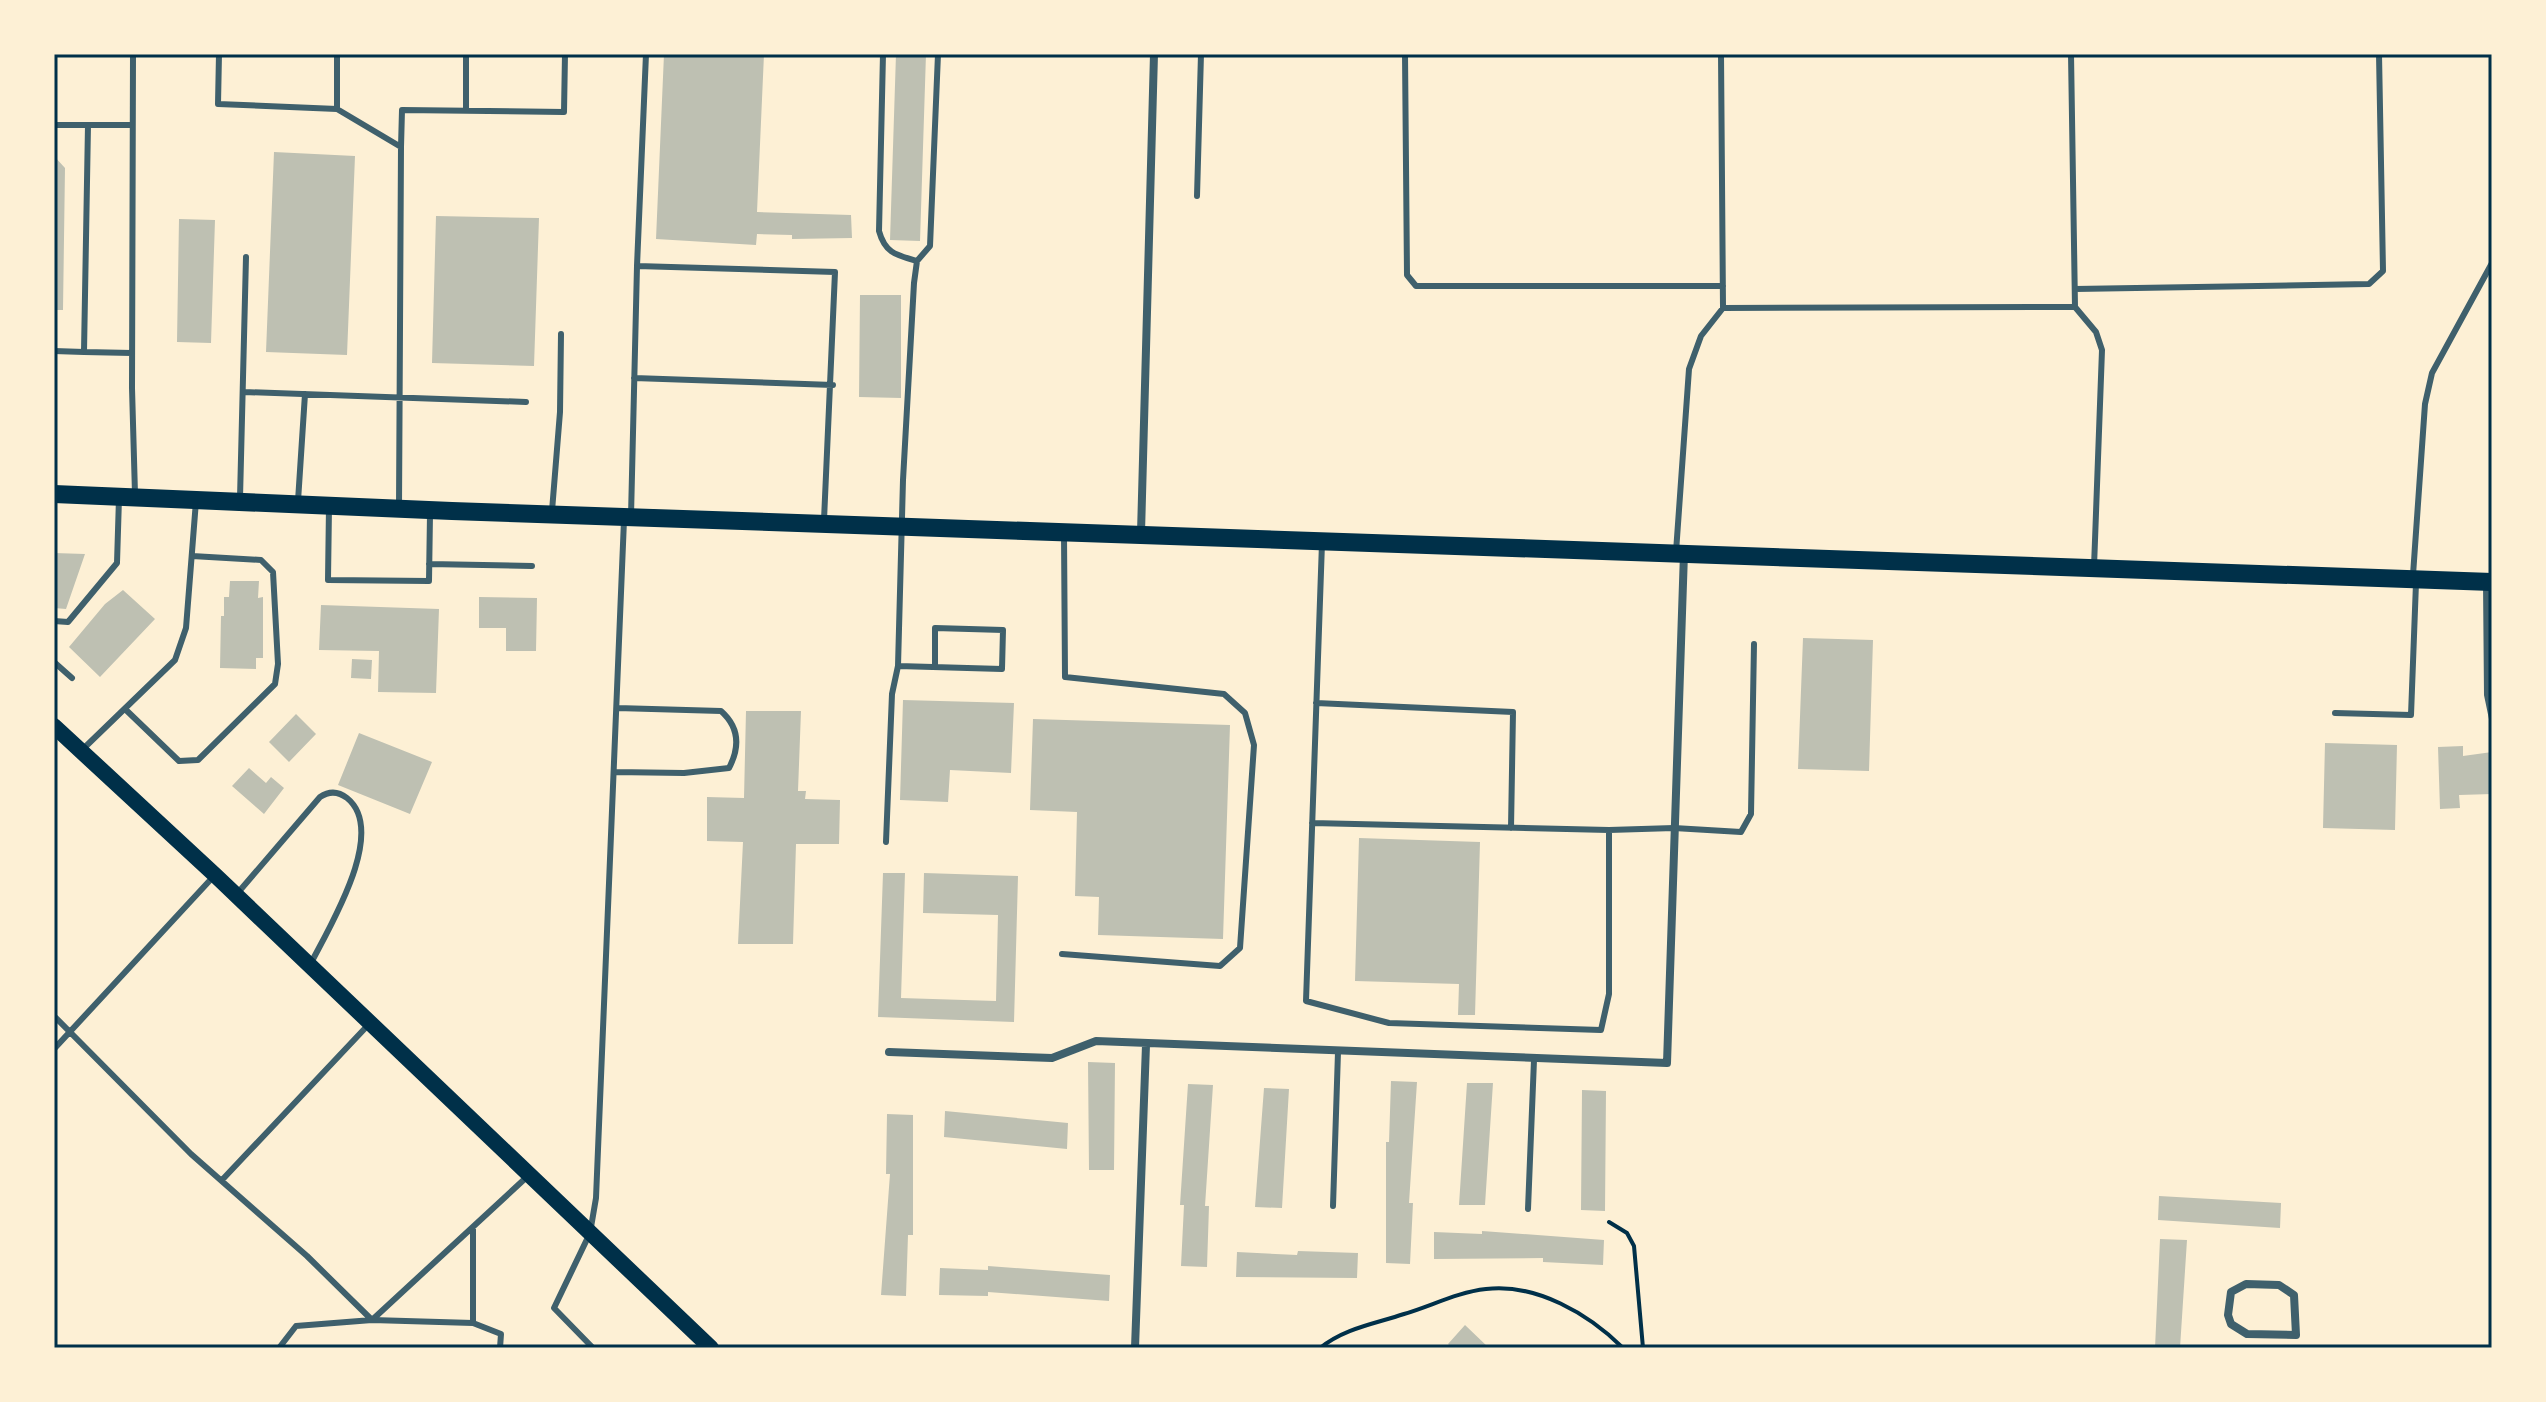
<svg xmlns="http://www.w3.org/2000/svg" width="2546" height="1402" viewBox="0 0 2546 1402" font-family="'Noto Serif',serif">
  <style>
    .building { fill: #bec0b2 }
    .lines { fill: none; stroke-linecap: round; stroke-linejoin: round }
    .path { stroke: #003049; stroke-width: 4 }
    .service { stroke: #3f606c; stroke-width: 6 }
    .minor { stroke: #3f606c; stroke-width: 8 }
    .secondary { stroke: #003049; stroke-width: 16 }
    .primary { stroke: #003049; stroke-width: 18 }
    .neatline { fill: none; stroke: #003049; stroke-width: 3 }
  </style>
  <rect width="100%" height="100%" fill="#fdf0d5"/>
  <path class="building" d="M 664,54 L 764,54 L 757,212 L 851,215 L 852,238 L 792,239 L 792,235 L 757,234 L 756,245 L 656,239 Z
    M 896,54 L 926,54 L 920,241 L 890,240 Z
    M 274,152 L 355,156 L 347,355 L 266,352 Z
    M 54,156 L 65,168 L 63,310 L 54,310 Z
    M 436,216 L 539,218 L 534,366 L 432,363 Z
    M 179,219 L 215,220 L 211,343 L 177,342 Z
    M 860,295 L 901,295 L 901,398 L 859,397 Z
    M 54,553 L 85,554 L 66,609 L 54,608 Z
    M 230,581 L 259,581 L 258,598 L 263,597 L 263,658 L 256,658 L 256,669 L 220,668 L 221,616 L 224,616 L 224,597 L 229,597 Z
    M 123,590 L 155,619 L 100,677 L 69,647 L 105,604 Z
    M 479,597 L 537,598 L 536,651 L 506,651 L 506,628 L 479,628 Z
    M 321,605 L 439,609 L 436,693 L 378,692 L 379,651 L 319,650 Z
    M 1803,638 L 1873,640 L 1869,771 L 1798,769 Z
    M 352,659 L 372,660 L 371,679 L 351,678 Z
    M 903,700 L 1014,703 L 1011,773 L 950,770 L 948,802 L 900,800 Z
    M 746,711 L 801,711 L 798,791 L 806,791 L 805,799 L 840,800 L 839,844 L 796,844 L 793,944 L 738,944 L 743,842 L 707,841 L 707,797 L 744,798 Z
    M 296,714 L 316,734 L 289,762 L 269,742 Z
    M 1033,719 L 1230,725 L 1223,939 L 1098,935 L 1099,897 L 1075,896 L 1077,812 L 1030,810 Z
    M 359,733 L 432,762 L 410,814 L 338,785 Z
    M 2325,743 L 2397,745 L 2395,830 L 2323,828 Z
    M 2463,746 L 2463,756 L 2492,752 L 2492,794 L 2459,795 L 2460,808 L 2440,809 L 2438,747 Z
    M 249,768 L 266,783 L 271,777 L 284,788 L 264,814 L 232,786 Z
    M 1359,838 L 1480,842 L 1475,1015 L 1458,1015 L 1459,984 L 1355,981 Z
    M 883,873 L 905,873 L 901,998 L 996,1001 L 998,915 L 923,913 L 924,873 L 1018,876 L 1014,1022 L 878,1017 Z
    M 1088,1062 L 1115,1063 L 1114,1170 L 1089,1170 Z
    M 1391,1081 L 1417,1082 L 1409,1203 L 1413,1203 L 1410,1264 L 1386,1263 L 1386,1142 L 1389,1142 Z
    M 1467,1083 L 1493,1083 L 1485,1205 L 1459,1205 Z
    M 1188,1084 L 1213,1085 L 1205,1206 L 1209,1206 L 1207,1267 L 1181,1266 L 1184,1205 L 1180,1205 Z
    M 1264,1088 L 1289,1089 L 1282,1208 L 1255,1207 Z
    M 1582,1090 L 1606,1091 L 1605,1211 L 1581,1210 Z
    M 945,1111 L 1068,1123 L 1067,1149 L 944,1137 Z
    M 887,1114 L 913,1115 L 913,1235 L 908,1235 L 906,1296 L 881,1295 L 890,1174 L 886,1174 Z
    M 2159,1196 L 2281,1203 L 2280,1228 L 2158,1220 Z
    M 1482,1231 L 1604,1240 L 1603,1265 L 1543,1262 L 1543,1258 L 1434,1259 L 1434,1232 L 1482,1234 Z
    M 2160,1239 L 2187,1240 L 2180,1348 L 2155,1348 Z
    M 1298,1251 L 1358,1253 L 1357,1278 L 1236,1277 L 1237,1252 L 1297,1255 Z
    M 988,1266 L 1110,1275 L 1109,1301 L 988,1292 L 988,1296 L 939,1295 L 940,1268 L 988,1270 Z
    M 1465,1325 L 1489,1348 L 1452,1348 L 1448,1344 Z"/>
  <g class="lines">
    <path class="path" d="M 1609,1222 L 1627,1233 L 1634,1246 L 1643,1348
      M 1320,1348 C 1345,1328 1374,1324 1404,1314 C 1431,1306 1458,1292 1486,1289 C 1536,1283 1589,1314 1623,1348"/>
    <path class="service" d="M 133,54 L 132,388 L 135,494
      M 219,54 L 218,104 L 337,109 L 401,147 L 399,507
      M 883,54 L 879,231 C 885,253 896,255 917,261
      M 1405,54 L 1407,275 L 1416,286 L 1723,286
      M 2071,54 L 2075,307
      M 337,109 L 337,54
      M 466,110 L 466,54
      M 54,125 L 88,125 L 84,352 L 54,351
      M 88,125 L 132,125
      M 401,147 L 402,110 L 564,112 L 565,54
      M 1197,196 L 1201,54
      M 637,266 L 646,54
      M 2075,289 L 2369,284 L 2383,271 L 2379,54
      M 1723,308 L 2075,307 L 2096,332 L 2102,350 L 2094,567
      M 84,352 L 132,353
      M 634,378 L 833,385
      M 244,392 L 526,402
      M 240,498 L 246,257
      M 298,501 L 305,394
      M 329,507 L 328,580 L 429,581 L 430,514
      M 552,511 L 560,412 L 561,334
      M 631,516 L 637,266 L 835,272 L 824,520
      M 1322,543 L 1306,1001 L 1389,1023 L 1601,1030 L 1609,994 L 1609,830 L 1674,828 L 1741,832 L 1751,814 L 1754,644
      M 1676,552 L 1689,369 L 1701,336 L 1723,308 L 1721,54
      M 429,564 L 532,566
      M 2413,575 L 2425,404 L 2432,373 L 2492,263
      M 2486,583 L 2487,695 L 2492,719
      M 54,621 L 68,622 L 117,563 L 119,498
      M 54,662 L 72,678
      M 898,666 L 1002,669 L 1003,630 L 935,628 L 935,667
      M 1316,703 L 1513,712 L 1511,828
      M 125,709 L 179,761 L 198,760 L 275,684 L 278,664 L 273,572 L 261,560 L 192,556
      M 2335,713 L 2411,715 L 2416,583
      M 83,749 L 175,660 L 186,628 L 196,501
      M 614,772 L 684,773 L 729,768 C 740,747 739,727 721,711 L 617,708
      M 1312,823 L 1609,830
      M 886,842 L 892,694 L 898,666 L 903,480 L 914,283 L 917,261 L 930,246 L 938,54
      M 236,895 L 320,797 C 329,791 338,791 347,798 C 388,831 330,926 311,963
      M 1062,954 L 1220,966 L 1240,948 L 1254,745 L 1245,713 L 1224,694 L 1065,677 L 1064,534
      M 54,1016 L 191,1154 L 307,1256 L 372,1320 L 473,1323 L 473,1227
      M 54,1049 L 213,877
      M 222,1180 L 370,1023
      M 1333,1206 L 1338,1052
      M 1528,1209 L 1534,1060
      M 473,1323 L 501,1334 L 500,1348
      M 279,1348 L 296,1326 L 372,1320 L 529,1175
      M 593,1348 L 554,1308 L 590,1233 L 596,1198 L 624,520"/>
    <path class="minor" d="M 1141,533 L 1154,54
      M 889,1052 L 1052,1058 L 1096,1041 L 1667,1063 L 1684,553
      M 2246,1284 L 2279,1285 L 2294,1295 L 2296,1335 L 2247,1334 L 2231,1324 L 2228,1315 L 2231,1292 Z
      M 1135,1348 L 1146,1045"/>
    <path class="secondary" d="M 54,726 L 215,875 L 711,1348"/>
    <path class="primary" d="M 54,494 L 452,511 L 2492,582"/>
  </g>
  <rect width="2546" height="1402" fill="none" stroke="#fdf0d5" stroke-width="112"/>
  <rect x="56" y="56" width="2434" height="1290" class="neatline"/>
</svg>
